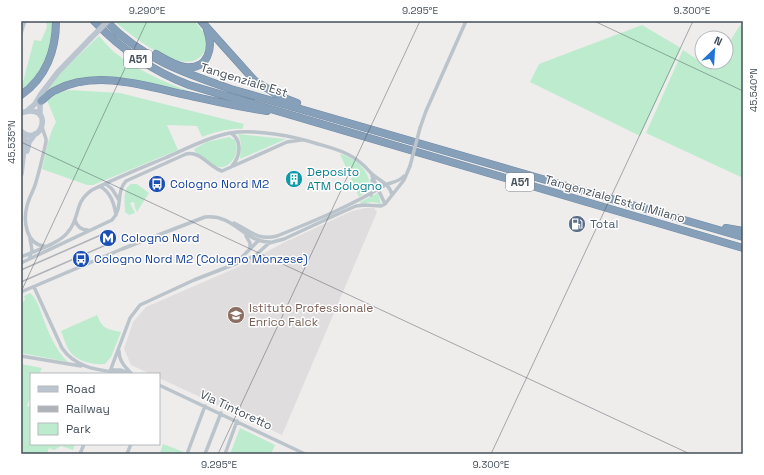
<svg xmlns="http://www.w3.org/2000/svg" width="764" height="475" viewBox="0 0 764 475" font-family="'Space Grotesk',sans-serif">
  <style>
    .education { fill: #e0ddde }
    .green { fill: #bceccd }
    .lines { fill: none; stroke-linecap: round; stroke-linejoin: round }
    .highway-casing { stroke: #728ba5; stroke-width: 8 }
    .street { stroke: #bbc4cb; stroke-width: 3.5 }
    .secondary { stroke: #bbc5d0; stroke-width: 5.5 }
    .highway { stroke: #86a0b9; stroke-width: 7 }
    .rail { stroke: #afb2b7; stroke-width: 1.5 }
    .street-bridge { stroke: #bbc4cb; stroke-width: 3.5 }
    .secondary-bridge { stroke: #bbc5d0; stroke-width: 5.5 }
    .ticks { fill: none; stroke: #465059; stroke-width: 1; stroke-opacity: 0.45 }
    .labels { text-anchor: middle; stroke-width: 3; stroke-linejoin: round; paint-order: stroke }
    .shield { fill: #fff; stroke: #7e848b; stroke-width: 1 }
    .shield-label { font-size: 11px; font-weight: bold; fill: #465059 }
    .street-label { font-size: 12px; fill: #465059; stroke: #fff }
    .culture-label { font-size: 12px; fill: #0d838f; stroke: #fff; text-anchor: start }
    .transit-label { font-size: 12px; fill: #164399; stroke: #fff; text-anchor: start }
    .service-label { font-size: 12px; fill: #4e5e75; stroke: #fff; text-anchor: start }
    .education-label { font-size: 12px; fill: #785e54; stroke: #fff; text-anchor: start }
    .neatline { fill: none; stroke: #465059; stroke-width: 1.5 }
    .ticks-label { font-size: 10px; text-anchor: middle; fill: #465059 }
  </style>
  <rect width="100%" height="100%" fill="#efecec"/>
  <path class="education" d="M 365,208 L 374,208 L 377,212 L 282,435 L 159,378 L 159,374 L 151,374 L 131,365 L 124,349 L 133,322 L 146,307 L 238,267 L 283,243 L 352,211 Z"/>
  <path class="green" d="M 46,21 L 55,21 C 55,36 47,63 38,75 C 34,81 27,85 21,90 L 34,40 L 41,41 L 47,27 Z
    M 114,21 L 194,21 C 202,30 211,38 205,50 C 189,84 131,35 114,21 Z
    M 642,25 L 681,48 L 640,136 L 530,82 L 539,64 Z
    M 740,25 L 743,26 L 743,178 L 646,133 L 683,50 L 713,70 L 717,62 L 726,62 L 726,48 Z
    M 99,36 C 104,41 108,47 114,52 C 136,69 163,82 189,91 L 170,88 L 124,78 L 107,76 L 67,82 L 48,89 L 60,73 Z
    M 69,90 L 120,93 L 244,124 L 242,129 C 228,128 216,132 202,137 L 197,126 L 167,125 L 178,150 L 93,185 L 87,185 L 42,169 C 46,154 48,135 56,122 L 47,100 L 55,94 Z
    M 238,134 L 286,139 L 240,159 L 241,143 Z
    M 229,137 L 235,140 C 236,143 237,146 237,149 C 236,160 226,171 215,166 C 208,163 202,157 196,153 L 194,149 L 207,142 Z
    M 340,154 C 356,158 371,171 370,189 L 359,197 Z
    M 131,184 L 137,184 L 149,193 L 137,212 L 135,208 L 134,202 L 130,203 L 135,213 L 129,215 L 125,212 C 125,203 122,189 131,184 Z
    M 378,193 L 381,204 L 372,202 L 361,204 L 360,202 Z
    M 30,293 C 37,299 39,307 42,315 C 48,331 55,350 68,362 L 21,353 L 21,304 L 25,300 L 24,296 Z
    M 97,315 C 103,329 106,329 121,332 L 111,357 L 105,364 C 92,365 75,361 68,349 C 65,343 63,336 61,331 Z
    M 21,364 L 42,368 L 39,374 L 31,374 L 31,395 L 27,406 L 31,407 L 31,444 L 75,444 L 73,450 L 61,446 L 54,450 L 49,448 L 47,454 L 21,454 Z
    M 240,428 L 275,445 L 271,454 L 230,454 Z
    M 163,444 L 184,452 L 183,454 L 160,453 Z"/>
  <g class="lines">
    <defs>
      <path id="highway" d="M 94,21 C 121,49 152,71 189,85 L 743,248
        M 106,21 C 141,58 184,73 231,89 L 743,237
        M 201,21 L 254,80 L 279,96 L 297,103
        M 156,54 C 165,59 175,66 185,67 C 208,70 214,48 207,30
        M 21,95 C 46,78 56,50 56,21
        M 41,101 C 46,97 50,92 56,90 C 95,70 143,85 182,94 C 210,100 238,107 267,111
        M 726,228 L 743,231"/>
    </defs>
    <use href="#highway" class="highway-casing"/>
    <path class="street" d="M 21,33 L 25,21
      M 42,127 L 46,139 L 46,142 C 43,155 40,169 36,182 C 34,190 29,197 27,206 C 23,221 26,244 44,246
      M 420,128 L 426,111 L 466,21
      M 231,133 C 243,141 240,157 232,166
      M 372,176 L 385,204
      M 106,184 L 112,189 L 119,200
      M 100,186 C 111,193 114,203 116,215
      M 371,195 L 373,188 L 372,180
      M 75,220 C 77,227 81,230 88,230
      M 234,223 C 250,231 258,241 277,236 C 314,221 351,206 385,185 C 392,182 399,182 404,176
      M 246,236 L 250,243 L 250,248
      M 21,257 C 34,251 59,244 68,232 C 81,217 73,203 92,190 C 116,178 141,168 165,158 C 186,149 208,137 230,133 C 256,129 293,136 318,144 C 339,150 355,154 370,172 C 377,180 390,183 392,195
      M 29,259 L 32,250 L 30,239
      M 238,261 L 259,240
      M 21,263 L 112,220 C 124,207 115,193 126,181 L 186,154 C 200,150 210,168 222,171 L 287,142 L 301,140
      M 34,287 L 62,348 C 77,370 102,370 126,374
      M 21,292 L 122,249 L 205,217 C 235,214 243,242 270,242
      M 119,351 C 119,361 125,367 132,374
      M 21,356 L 81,366
      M 113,370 L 120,370 L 130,373
      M 109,374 L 130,318 L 140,305 L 194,280 L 248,259 L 257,254 L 269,243 L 284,239 L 340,213 L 356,206 L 364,205 L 381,206 L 385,204 L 404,180 L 410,166
      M 159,385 L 305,454
      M 80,454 L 84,444
      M 127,454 L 131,444
      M 187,454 L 205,406
      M 205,454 L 221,413
      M 225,454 L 237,421"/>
    <path class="secondary" d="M 28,110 L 35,104 L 41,94 L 58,72 L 90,39
      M 21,113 C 56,101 42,150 21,131
      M 40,115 L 40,106 L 42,98
      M 27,151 L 29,142 L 35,134
      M 21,174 L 25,140 L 23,133"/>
    <use href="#highway" class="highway"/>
    <path class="rail" d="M 21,270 L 110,231
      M 21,282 L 115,241"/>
    <path class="street-bridge" d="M 410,166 L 420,128"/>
    <path class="secondary-bridge" d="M 90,39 L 108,21"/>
  </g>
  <path class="ticks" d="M 594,21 L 743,91M 21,142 L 690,454M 21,292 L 147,21M 218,454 L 420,21M 491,454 L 693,21"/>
  <defs>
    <symbol id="building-disc" viewBox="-11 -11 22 22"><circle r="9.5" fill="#0f9aa8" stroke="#fff"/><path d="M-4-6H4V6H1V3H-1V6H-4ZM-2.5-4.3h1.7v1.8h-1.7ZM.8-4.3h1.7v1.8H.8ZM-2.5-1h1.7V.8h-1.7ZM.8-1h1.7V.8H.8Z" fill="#fff"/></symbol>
    <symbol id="bus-disc" viewBox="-11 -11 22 22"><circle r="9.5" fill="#1a4fb4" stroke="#fff"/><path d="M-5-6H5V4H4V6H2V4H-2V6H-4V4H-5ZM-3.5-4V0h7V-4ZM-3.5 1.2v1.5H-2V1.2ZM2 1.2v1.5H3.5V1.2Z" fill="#fff"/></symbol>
    <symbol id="fuel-disc" viewBox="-11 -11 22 22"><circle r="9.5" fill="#5c6f8a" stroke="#fff"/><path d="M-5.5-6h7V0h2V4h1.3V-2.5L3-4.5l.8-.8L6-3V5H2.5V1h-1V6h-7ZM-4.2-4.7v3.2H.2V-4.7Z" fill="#fff"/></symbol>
    <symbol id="metro-disc" viewBox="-11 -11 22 22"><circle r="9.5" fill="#1a4fb4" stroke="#fff"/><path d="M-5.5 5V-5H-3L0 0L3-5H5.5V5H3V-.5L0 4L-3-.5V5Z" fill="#fff"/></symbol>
    <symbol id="school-disc" viewBox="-11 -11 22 22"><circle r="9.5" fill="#8d6e63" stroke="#fff"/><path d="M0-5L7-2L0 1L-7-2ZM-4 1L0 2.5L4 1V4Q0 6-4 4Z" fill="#fff"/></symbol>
  </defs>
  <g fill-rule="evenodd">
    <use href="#building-disc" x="284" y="169" width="20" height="20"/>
    <use href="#bus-disc" x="147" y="174" width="20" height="20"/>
    <use href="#fuel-disc" x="567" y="214" width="20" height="20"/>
    <use href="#metro-disc" x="98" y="228" width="20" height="20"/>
    <use href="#bus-disc" x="71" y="249" width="20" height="20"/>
    <use href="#school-disc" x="226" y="305" width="20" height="20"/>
  </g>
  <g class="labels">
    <g class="shield">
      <rect x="124" y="50" width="28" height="18" rx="3"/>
      <rect x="506" y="173" width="28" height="18" rx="3"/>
    </g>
    <g class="shield-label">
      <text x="138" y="63">A51</text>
      <text x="520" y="186">A51</text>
    </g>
    <g class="street-label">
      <text transform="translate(244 80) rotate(17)" y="4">Tangenziale Est</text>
      <text transform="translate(615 199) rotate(16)" y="4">Tangenziale Est di Milano</text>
      <text transform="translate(236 410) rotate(25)" y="4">Via Tintoretto</text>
    </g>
    <g class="culture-label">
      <text x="307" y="176">Deposito<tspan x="307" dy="14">ATM Cologno</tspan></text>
    </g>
    <g class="transit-label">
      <text x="170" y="188">Cologno Nord M2</text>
      <text x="121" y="242">Cologno Nord</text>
      <text x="94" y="263">Cologno Nord M2 (Cologno Monzese)</text>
    </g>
    <g class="service-label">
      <text x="590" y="228">Total</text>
    </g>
    <g class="education-label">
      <text x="249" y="312">Istituto Professionale<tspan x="249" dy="14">Enrico Falck</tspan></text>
    </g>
  </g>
  <rect width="764" height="475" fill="none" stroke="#ffffff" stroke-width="44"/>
  <rect x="30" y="373" width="130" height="72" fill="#ffffff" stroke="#b5b9bd"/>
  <rect x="38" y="386" width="20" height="6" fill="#bbc5d0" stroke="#b5b9bd"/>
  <text x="66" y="393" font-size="12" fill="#465059">Road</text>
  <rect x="38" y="406" width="20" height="6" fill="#afb2b7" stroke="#b5b9bd"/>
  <text x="66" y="413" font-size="12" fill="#465059">Railway</text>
  <rect x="38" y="423" width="20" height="12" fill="#bceccd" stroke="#b5b9bd"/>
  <text x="66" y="433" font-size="12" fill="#465059">Park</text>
  <g transform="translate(714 50) rotate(25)"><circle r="19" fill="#ffffff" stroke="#b5b9bd"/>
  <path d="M0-3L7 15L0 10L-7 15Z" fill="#2273d4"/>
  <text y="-6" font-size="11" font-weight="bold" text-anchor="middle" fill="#465059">N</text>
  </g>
  <rect x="22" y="22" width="720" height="431" class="neatline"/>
  <g class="ticks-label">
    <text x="147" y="14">9.290°E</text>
    <text x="420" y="14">9.295°E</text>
    <text x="692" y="14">9.300°E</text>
    <text transform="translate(753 90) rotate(-90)" y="4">45.540°N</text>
    <text transform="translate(11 142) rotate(-90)" y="4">45.535°N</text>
    <text x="219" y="468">9.295°E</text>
    <text x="491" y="468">9.300°E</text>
  </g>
</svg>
